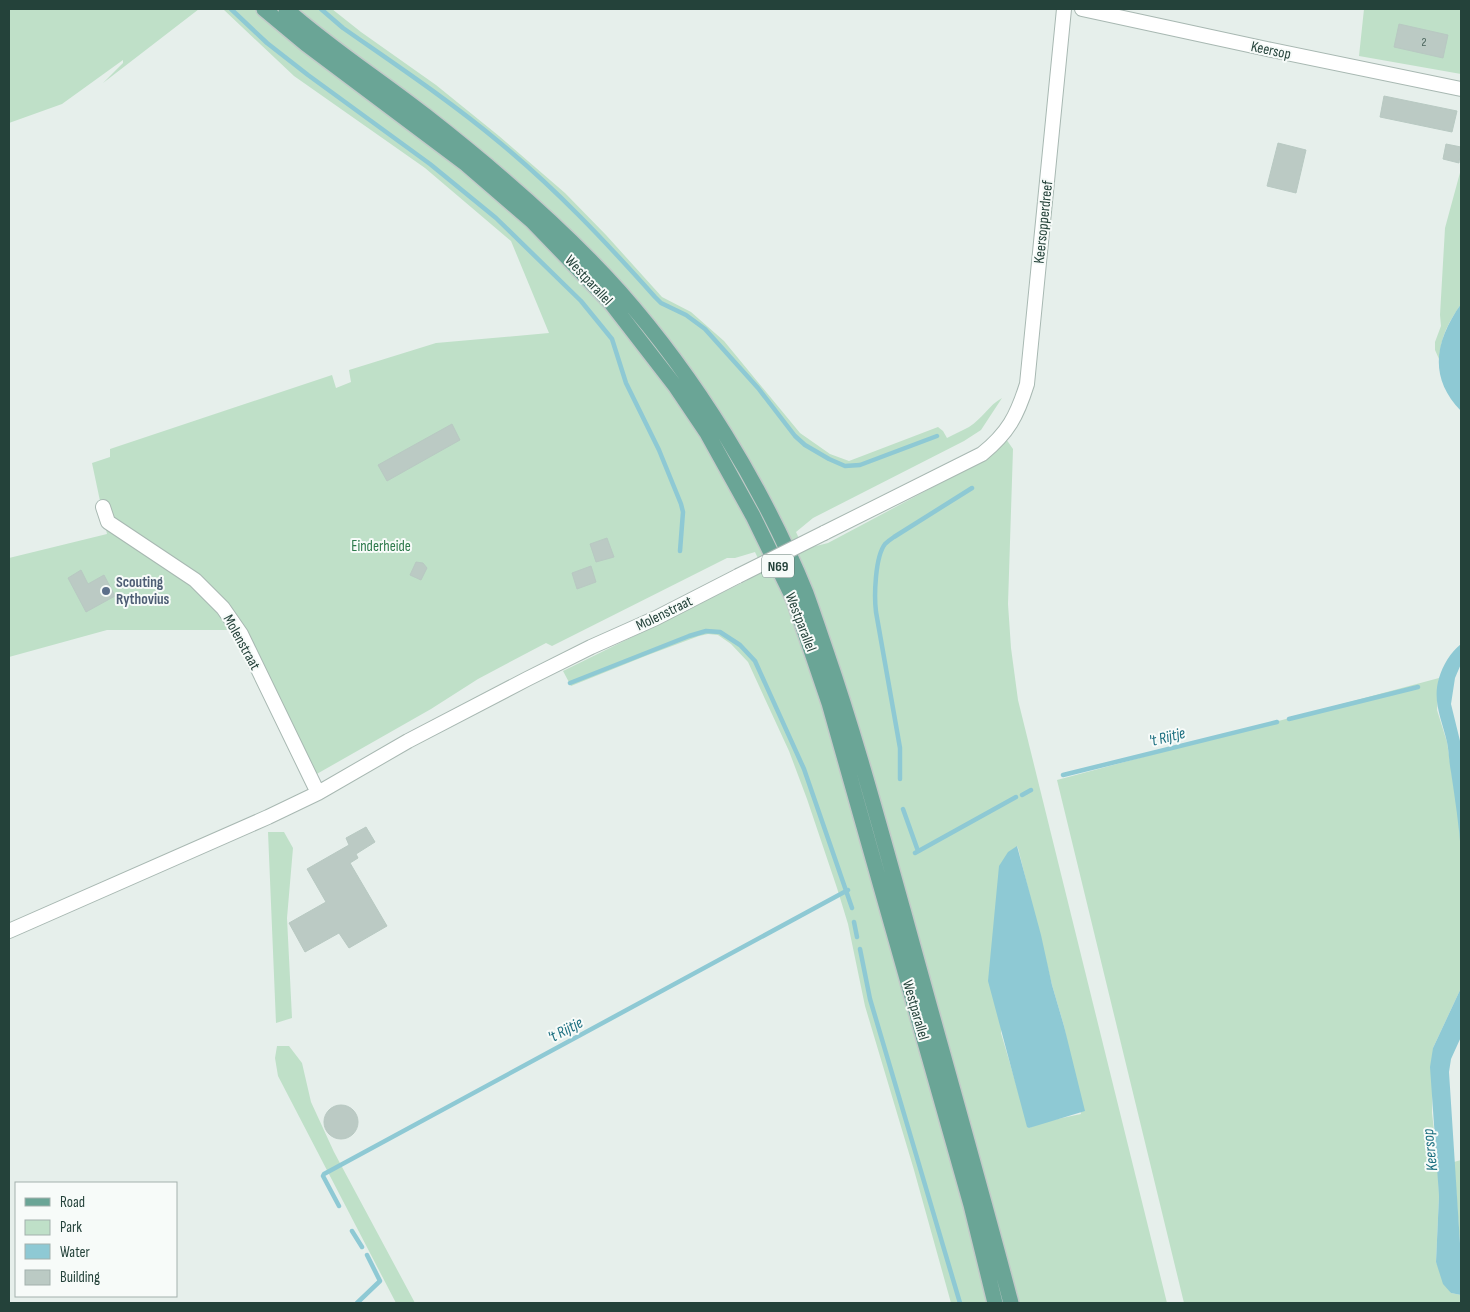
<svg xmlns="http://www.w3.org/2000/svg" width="1470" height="1312" viewBox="0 0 1470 1312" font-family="'Sofia Sans Condensed',sans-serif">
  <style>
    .green { fill: #bfe0c8; fill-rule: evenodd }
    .water { fill: #8ec9d4 }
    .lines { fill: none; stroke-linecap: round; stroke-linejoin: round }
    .stream { stroke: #8ec9d4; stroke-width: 4.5 }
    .building { fill: #bbcac4; stroke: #b8c9c2 }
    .minor-casing { stroke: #a8b8b2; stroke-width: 16 }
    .major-casing { stroke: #c2cac8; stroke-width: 18 }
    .minor { stroke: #fff; stroke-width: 14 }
    .major { stroke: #6aa596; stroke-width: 15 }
    .minor-bridge-casing { stroke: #a8b8b2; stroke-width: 16; stroke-linecap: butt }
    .minor-bridge { stroke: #fff; stroke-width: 14 }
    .service-dot { fill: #5c6f8a; stroke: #f7fbf9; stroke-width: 2 }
    .labels { text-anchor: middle; stroke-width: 4; stroke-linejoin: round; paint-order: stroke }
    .number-label { font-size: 12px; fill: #4a645c }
    .shield { fill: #f7fbf9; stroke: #637a73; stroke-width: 1 }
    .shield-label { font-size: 14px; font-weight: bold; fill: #24423a }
    .street-label { font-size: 15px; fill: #24423a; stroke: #f7fbf9 }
    .park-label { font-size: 15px; fill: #2d7a4b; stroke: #f7fbf9 }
    .service-label { font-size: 15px; font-weight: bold; fill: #4e5e75; stroke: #f7fbf9; text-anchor: start }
    .water-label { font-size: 16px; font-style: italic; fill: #1c6f80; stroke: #f7fbf9 }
  </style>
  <rect width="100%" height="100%" fill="#e6efeb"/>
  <path class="green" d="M 9,9 L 199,9 L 103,83 L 123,63 L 123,60 L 62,104 L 9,123 Z
    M 223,9 L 258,9 L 463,168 L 575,269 L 641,347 L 708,444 L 782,588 L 825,706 L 992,1303 L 951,1303 L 914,1170 L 865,1006 L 848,924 L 837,888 L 807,799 L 789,751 L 748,662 L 731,644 L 718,635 L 708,634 L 699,636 L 648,655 L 571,686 L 563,671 L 746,581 L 763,569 L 755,552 L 735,558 L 727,558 L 552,646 L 546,643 L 478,679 L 431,709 L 315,775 L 241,630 L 107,630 L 9,657 L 9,558 L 107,534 L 92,463 L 110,457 L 110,449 L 332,375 L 336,388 L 351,382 L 349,370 L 436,343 L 549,333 L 511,241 L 425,168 L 294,76 Z
    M 291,9 L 332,9 L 361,32 L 436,85 L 499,136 L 565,193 L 606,235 L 662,297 L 691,312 L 724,341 L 800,433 L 830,454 L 849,461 L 938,427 L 943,431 L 947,438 C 954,434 962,431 969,427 C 982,419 989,405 1002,398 L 981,430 L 964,441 L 813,518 L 796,532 L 804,549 L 828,543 L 950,478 L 1006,439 L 1013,449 L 1008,604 L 1011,648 L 1018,700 L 1167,1303 L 1015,1303 L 821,621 L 681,362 ZM 1017,846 L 1018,848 L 1052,985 L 1064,1026 L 1081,1114 L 1043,1122 L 1029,1128 L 1001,1033 Z
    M 1364,9 L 1461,9 L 1461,74 L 1359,56 Z
    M 1461,169 L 1461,304 C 1448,323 1441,336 1439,359 L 1435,350 L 1435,342 L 1441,326 L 1440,315 L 1445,228 Z
    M 1439,678 L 1437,710 L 1447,742 L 1459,820 L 1461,852 L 1461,988 L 1433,1048 L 1432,1113 L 1438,1165 L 1439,1196 L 1436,1262 L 1451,1293 L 1461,1295 L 1461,1303 L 1184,1303 L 1057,780 Z
    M 268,832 L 284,832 L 293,848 L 287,918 L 292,1018 L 276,1023 Z
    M 277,1046 L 289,1046 L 302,1063 L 311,1102 L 334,1152 L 415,1303 L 396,1303 L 278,1076 L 275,1058 Z
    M 1461,1160 L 1461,1259 L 1454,1162 Z"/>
  <path class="water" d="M 1461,304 L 1461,349 L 1460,354 L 1461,411 C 1428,377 1435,341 1461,304 Z
    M 1461,644 L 1461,664 L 1455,678 L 1451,704 L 1461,745 L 1461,852 C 1459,825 1455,799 1451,772 C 1449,762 1449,752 1447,742 C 1442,720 1432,701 1439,678 C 1443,665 1450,653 1461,644 Z
    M 1017,846 L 1041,935 L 1052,985 L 1064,1026 L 1085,1111 L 1029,1128 L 1027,1127 L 988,981 L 999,866 L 1008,852 Z
    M 1461,988 L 1461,1037 L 1451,1059 L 1449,1072 L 1461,1259 L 1461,1295 L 1451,1293 L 1443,1284 L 1436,1262 L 1439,1196 L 1430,1067 L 1433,1048 Z"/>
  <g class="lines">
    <path class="stream" d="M 231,9 L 267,43 L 308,75 L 430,164 L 496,218 L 581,301 L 612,339 L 626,383 L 659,450 L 681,504 L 683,512 L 680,551
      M 321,9 L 343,28 C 396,65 450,101 499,142 C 556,189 606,242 655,297 L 661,303 L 686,315 L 705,329 L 758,388 L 795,436 L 805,445 L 829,459 L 845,466 L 860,465 L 937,436
      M 570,683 L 689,636 L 706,631 L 720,632 L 740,645 L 755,661 L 804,769 L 852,908
      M 1289,719 L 1418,687
      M 1063,775 L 1277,722
      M 900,779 L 900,748 L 876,612 C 874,596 875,557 885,544 C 887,542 891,539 894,537 L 972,488
      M 1022,795 L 1031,790
      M 903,809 L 918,851
      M 915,853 L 1016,797
      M 854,922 L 857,937
      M 860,949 L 870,999 L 960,1303
      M 339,1206 L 323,1176 L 324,1174 L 848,890
      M 352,1231 L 362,1247
      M 357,1303 L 380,1281 L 367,1255"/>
  </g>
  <path class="building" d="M 1399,24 L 1448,35 L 1443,58 L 1394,47 Z
    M 1384,96 L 1457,111 L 1452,132 L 1380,117 Z
    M 1278,143 L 1306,150 L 1296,193 L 1267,186 Z
    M 1446,144 L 1461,147 L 1459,163 L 1443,159 Z
    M 452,424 L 460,440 L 387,481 L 378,465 Z
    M 607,538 L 614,557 L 596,562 L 590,544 Z
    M 416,562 L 423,563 L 427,568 L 421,580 L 410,575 Z
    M 591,566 L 596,582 L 577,589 L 572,573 Z
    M 81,570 L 88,584 L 104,575 L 115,596 L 86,612 L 68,578 Z
    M 366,827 L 375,842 L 356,854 L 358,858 L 350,863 L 387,926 L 349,948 L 339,933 L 305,952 L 289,923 L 326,902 L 307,869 L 349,845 L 346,838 Z
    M324 1122a17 17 0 1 1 34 0a17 17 0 1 1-34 0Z"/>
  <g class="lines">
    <defs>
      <path id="minor" d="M 1082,9 L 1267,49 L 1461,89
        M 103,507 L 108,522 L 195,580 L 223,608 L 241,634 L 318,793
        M 824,533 L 982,454 C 1008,433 1017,416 1027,384 L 1064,9
        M 9,931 L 268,817 L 318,793 L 408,741 L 527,679 L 591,647 L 656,618 L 738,576"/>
      <path id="major" d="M 264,9 L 306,44 L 466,164 L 532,221 L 611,303 L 676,387 L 707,433 L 753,516 L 794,600 L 829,703 L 971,1205 L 995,1303
        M 286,9 C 330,48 380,80 426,116 C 495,170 562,227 620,292 C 696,378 763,487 806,593 C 813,612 819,631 826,651 C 856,738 880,828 905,917 C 940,1045 977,1174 1011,1303"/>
    </defs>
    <use href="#minor" class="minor-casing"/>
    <use href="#major" class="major-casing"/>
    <use href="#minor" class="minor"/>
    <use href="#major" class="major"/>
    <defs>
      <path id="minor-bridge" d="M 738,576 L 824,533"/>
    </defs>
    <use href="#minor-bridge" class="minor-bridge-casing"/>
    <use href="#minor-bridge" class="minor-bridge"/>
  </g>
  <circle class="service-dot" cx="106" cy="591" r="5"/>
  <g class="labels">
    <g class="number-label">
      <text x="1424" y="46">2</text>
    </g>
    <rect class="shield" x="762" y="554.5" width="32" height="23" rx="4"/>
    <g class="shield-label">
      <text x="778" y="571">N69</text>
    </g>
    <g class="street-label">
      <text transform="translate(1271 50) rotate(12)" y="5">Keersop</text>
      <text transform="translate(1043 222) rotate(-84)" y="5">Keersopperdreef</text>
      <text transform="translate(589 280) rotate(47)" y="5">Westparallel</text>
      <text transform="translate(664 613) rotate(-26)" y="5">Molenstraat</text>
      <text transform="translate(801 622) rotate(69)" y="5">Westparallel</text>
      <text transform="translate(242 642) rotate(61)" y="5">Molenstraat</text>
      <text transform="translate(916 1010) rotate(74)" y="5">Westparallel</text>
    </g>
    <g class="park-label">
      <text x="381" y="551">Einderheide</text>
    </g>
    <g class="service-label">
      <text x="116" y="587">Scouting<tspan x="116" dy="17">Rythovius</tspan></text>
    </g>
    <g class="water-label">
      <text transform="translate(1167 736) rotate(-14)" y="6">'t Rijtje</text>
      <text transform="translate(565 1029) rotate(-28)" y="6">'t Rijtje</text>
      <text transform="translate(1429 1150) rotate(-96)" y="6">Keersop</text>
    </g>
  </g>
  <rect width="1470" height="1312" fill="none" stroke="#24423a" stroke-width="20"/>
  <rect x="15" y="1182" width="162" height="115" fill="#f7fbf9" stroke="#a3b1ad"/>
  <rect x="25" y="1198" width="25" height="8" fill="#6aa596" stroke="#a3b1ad"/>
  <text x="60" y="1207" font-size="15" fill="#24423a">Road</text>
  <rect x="25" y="1220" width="25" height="15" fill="#bfe0c8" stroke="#a3b1ad"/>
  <text x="60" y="1232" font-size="15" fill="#24423a">Park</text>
  <rect x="25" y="1244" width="25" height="15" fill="#8ec9d4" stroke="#a3b1ad"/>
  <text x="60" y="1257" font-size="15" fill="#24423a">Water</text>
  <rect x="25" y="1270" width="25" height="15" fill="#bbcac4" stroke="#a3b1ad"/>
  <text x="60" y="1282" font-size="15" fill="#24423a">Building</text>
</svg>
